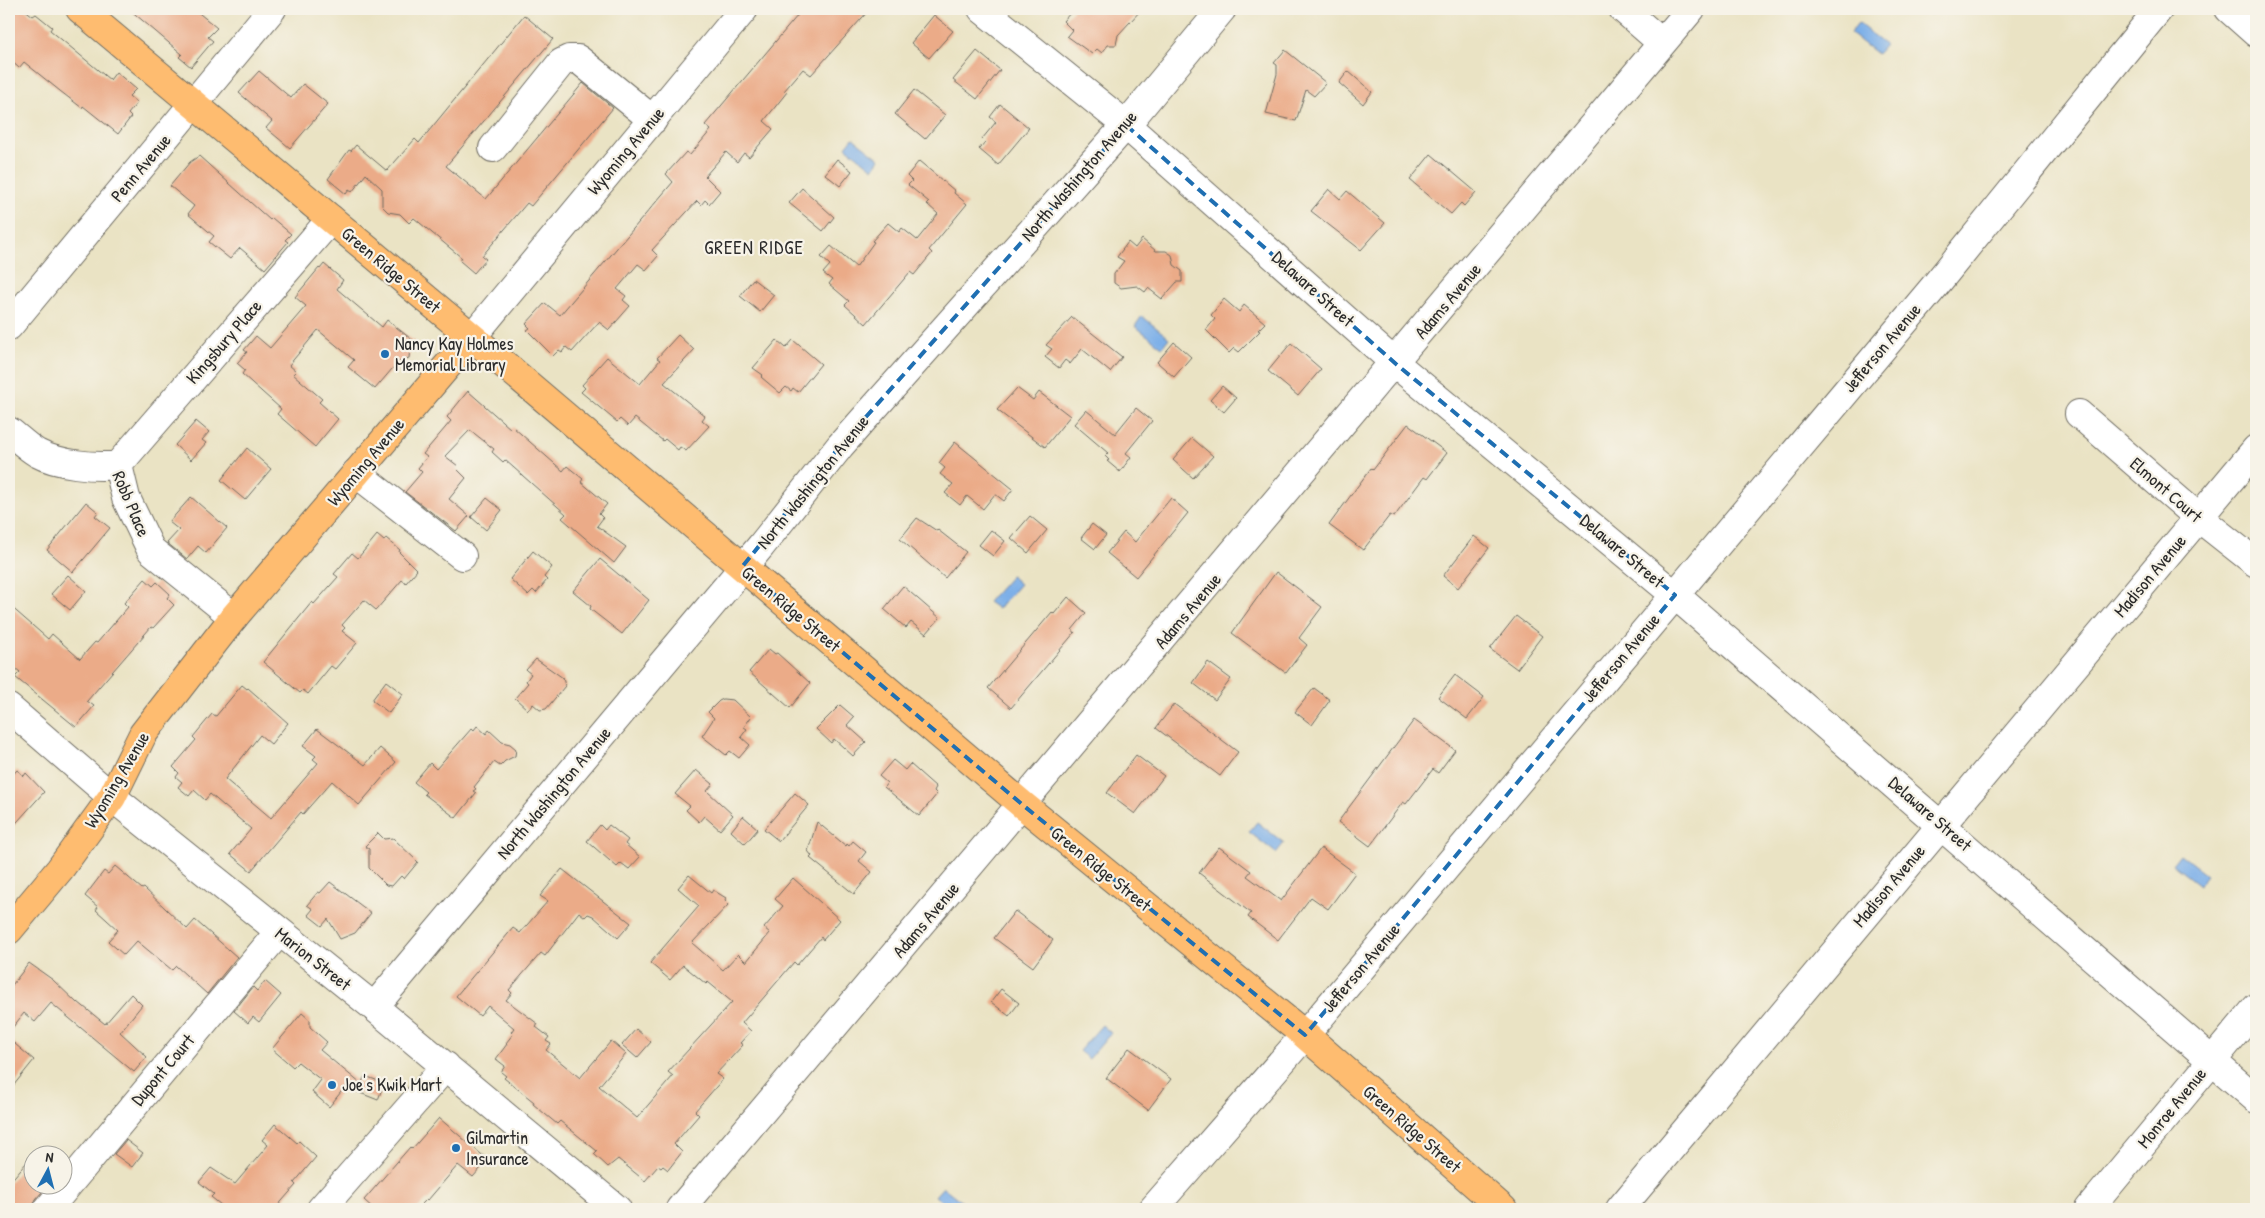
<svg xmlns="http://www.w3.org/2000/svg" width="2265" height="1218" viewBox="0 0 2265 1218" font-family="'Patrick Hand',sans-serif">
  <style>
    .water { fill: #7bafe8; stroke: #536d8a }
    .building { fill: #ebab88 }
    .lines { fill: none; stroke-linecap: round; stroke-linejoin: round }
    .minor-casing { stroke: #6e6b61; stroke-width: 30 }
    .major-casing { stroke: #6e6b61; stroke-width: 30 }
    .minor { stroke: #fff; stroke-width: 28 }
    .major { stroke: #febc70; stroke-width: 28 }
    .marked { fill: none; stroke: #1f6fb2; stroke-width: 4; stroke-dasharray: 10 6; stroke-linejoin: round }
    .poi-dot { fill: #1f6fb2; stroke: #f7f3e8; stroke-width: 2 }
    .labels { text-anchor: middle; stroke-width: 4.5; stroke-linejoin: round; paint-order: stroke }
    .street-label { font-size: 18px; fill: #2b2b2b; stroke: #f7f3e8 }
    .poi-label { font-size: 18px; fill: #2b2b2b; stroke: #f7f3e8; text-anchor: start }
    .neighbourhood-label { font-size: 19px; letter-spacing: 1px; fill: #2b2b2b; stroke: #f7f3e8 }
  </style>
  <rect width="100%" height="100%" fill="#f7f3e8"/>
  <filter id="ink" filterUnits="userSpaceOnUse"><feTurbulence type="fractalNoise" baseFrequency=".02" numOctaves="2"/><feDisplacementMap in="SourceGraphic" scale="10" xChannelSelector="R" yChannelSelector="G"/><feConvolveMatrix kernelMatrix="1 2 1 2 8 2 1 2 1" color-interpolation-filters="sRGB"/></filter>
  <filter id="wash" filterUnits="userSpaceOnUse"><feTurbulence type="fractalNoise" baseFrequency=".0096" numOctaves="4" result="noise"/><feDisplacementMap in="SourceGraphic" scale="20" xChannelSelector="R" yChannelSelector="G"/><feGaussianBlur stdDeviation="1.12" result="paint"/><feColorMatrix in="noise" values="0 0 0 0 0 0 0 0 0 0 0 0 0 0 0 0 0 1.4 0 .05"/><feComposite in="paint" operator="in"/></filter>
  <g filter="url(#wash)">
    <rect width="100%" height="100%" fill="#eae3c4"/>
    <path class="water" d="M 1858,23 L 1885,45 L 1877,54 L 1850,33 Z
      M 853,138 L 880,159 L 873,169 L 846,147 Z
      M 1142,316 L 1169,338 L 1162,347 L 1135,326 Z
      M 1011,576 L 1020,584 L 998,609 L 988,602 Z
      M 1257,822 L 1284,843 L 1276,853 L 1249,832 Z
      M 2180,854 L 2207,875 L 2199,885 L 2172,864 Z
      M 1102,1025 L 1111,1033 L 1089,1059 L 1079,1051 Z
      M 943,1187 L 970,1208 L 969,1209 L 952,1209 L 935,1196 Z"/>
    <g id="blocks">
      <path class="building" d="M 9,9 L 24,9 L 33,16 L 36,14 L 52,27 L 50,30 L 110,80 L 116,72 L 136,89 L 129,96 L 137,103 L 128,114 L 131,117 L 118,134 L 83,106 L 82,108 L 60,91 L 24,62 L 19,68 L 9,59 Z
        M 129,9 L 194,9 L 217,28 L 208,37 L 213,41 L 191,67 L 179,57 L 182,54 Z
        M 803,9 L 870,9 L 811,75 L 803,69 L 784,91 L 787,92 L 764,121 L 773,129 L 749,157 L 744,153 L 737,162 L 726,152 L 705,176 L 720,191 L 709,204 L 705,200 L 701,205 L 697,201 L 652,250 L 658,256 L 646,270 L 638,264 L 617,289 L 626,296 L 623,300 L 630,306 L 609,330 L 599,322 L 572,352 L 566,347 L 562,352 L 559,350 L 553,356 L 527,330 L 530,328 L 526,324 L 545,303 L 560,315 L 673,182 L 666,174 L 686,152 L 690,155 L 711,130 L 705,125 Z
        M 1074,9 L 1142,9 L 1118,35 L 1116,45 L 1108,45 L 1102,53 L 1097,49 L 1092,54 L 1067,36 L 1072,30 L 1063,21 Z
        M 524,15 L 553,39 L 446,166 L 486,199 L 583,83 L 613,108 L 531,206 L 527,203 L 482,256 L 486,259 L 474,273 L 460,261 L 462,258 L 414,218 L 409,223 L 400,214 L 388,212 L 382,206 L 382,189 L 366,174 L 352,192 L 349,190 L 346,194 L 328,179 L 349,150 L 351,151 L 356,145 L 387,171 L 415,139 L 419,143 Z
        M 934,15 L 953,31 L 929,58 L 911,43 Z
        M 1285,50 L 1326,83 L 1314,96 L 1306,90 L 1296,121 L 1266,114 L 1277,74 L 1277,65 L 1274,63 Z
        M 977,51 L 1000,70 L 977,99 L 953,80 Z
        M 259,71 L 291,98 L 303,84 L 328,104 L 290,148 L 266,128 L 272,121 L 239,93 Z
        M 1348,71 L 1372,92 L 1363,104 L 1339,83 Z
        M 914,90 L 945,115 L 925,139 L 895,114 Z
        M 1000,104 L 1029,128 L 998,165 L 979,149 L 985,142 L 982,139 L 996,122 L 990,117 Z
        M 1431,154 L 1476,192 L 1464,206 L 1461,203 L 1451,214 L 1410,180 Z
        M 199,156 L 270,220 L 272,218 L 291,234 L 285,240 L 288,242 L 265,269 L 240,248 L 230,259 L 209,242 L 214,236 L 188,214 L 194,206 L 170,186 L 190,162 Z
        M 837,159 L 852,171 L 840,186 L 825,174 Z
        M 919,161 L 955,191 L 954,193 L 967,204 L 929,250 L 932,253 L 914,275 L 910,272 L 866,324 L 845,305 L 849,301 L 829,284 L 832,280 L 823,273 L 830,265 L 821,257 L 831,246 L 856,267 L 874,242 L 872,241 L 888,223 L 899,232 L 902,228 L 917,240 L 938,214 L 927,204 L 929,202 L 908,185 L 912,181 L 907,176 Z
        M 802,188 L 834,217 L 823,231 L 789,203 Z
        M 1329,189 L 1340,199 L 1347,191 L 1385,223 L 1361,250 L 1311,211 Z
        M 1142,239 L 1156,251 L 1166,251 L 1172,255 L 1174,265 L 1182,271 L 1182,282 L 1177,282 L 1162,299 L 1148,288 L 1145,292 L 1137,286 L 1121,288 L 1114,283 L 1114,274 L 1124,261 L 1117,257 L 1128,242 L 1135,248 Z
        M 324,264 L 343,280 L 337,289 L 382,327 L 387,320 L 415,342 L 410,348 L 409,358 L 398,362 L 375,389 L 348,367 L 354,360 L 318,330 L 289,365 L 296,371 L 293,374 L 322,399 L 319,402 L 338,419 L 315,447 L 277,414 L 281,409 L 242,374 L 245,370 L 237,363 L 247,352 L 244,350 L 256,336 L 270,348 L 306,306 L 295,297 L 319,268 L 320,269 Z
        M 753,279 L 774,295 L 760,312 L 740,296 Z
        M 1224,299 L 1239,312 L 1244,305 L 1265,323 L 1258,330 L 1260,331 L 1239,352 L 1234,348 L 1229,353 L 1206,330 L 1215,319 L 1211,315 Z
        M 1072,317 L 1122,357 L 1110,372 L 1082,349 L 1070,364 L 1065,360 L 1059,368 L 1045,357 L 1052,349 L 1046,345 Z
        M 678,335 L 694,350 L 664,383 L 705,416 L 702,420 L 709,426 L 686,451 L 680,447 L 678,450 L 665,439 L 663,441 L 635,418 L 628,426 L 620,419 L 617,422 L 581,392 L 585,388 L 582,385 L 607,357 L 640,384 L 660,360 L 657,358 Z
        M 777,340 L 786,348 L 793,340 L 821,364 L 798,392 L 793,388 L 791,391 L 786,387 L 780,393 L 761,377 L 763,375 L 753,368 Z
        M 1174,342 L 1191,357 L 1174,377 L 1157,362 Z
        M 1291,343 L 1321,369 L 1298,396 L 1268,371 Z
        M 1222,386 L 1236,398 L 1224,412 L 1210,400 Z
        M 1017,388 L 1033,400 L 1039,392 L 1070,416 L 1045,447 L 997,410 Z
        M 468,391 L 511,429 L 513,427 L 563,471 L 567,466 L 583,479 L 581,482 L 607,504 L 599,514 L 603,518 L 597,526 L 626,547 L 614,563 L 562,518 L 566,514 L 505,460 L 503,462 L 492,452 L 494,449 L 470,430 L 445,456 L 458,466 L 456,468 L 466,478 L 449,499 L 469,516 L 456,531 L 405,492 L 422,472 L 418,468 L 427,457 L 423,454 L 451,421 L 447,417 Z
        M 1136,408 L 1152,421 L 1126,453 L 1131,457 L 1120,472 L 1107,461 L 1109,460 L 1105,456 L 1108,453 L 1074,424 L 1086,410 L 1115,434 Z
        M 196,421 L 209,432 L 202,440 L 206,443 L 191,460 L 175,445 Z
        M 1408,424 L 1447,453 L 1427,479 L 1424,477 L 1394,517 L 1390,515 L 1363,550 L 1329,525 L 1371,468 L 1373,470 Z
        M 1192,438 L 1213,456 L 1193,478 L 1173,460 Z
        M 955,442 L 1013,489 L 1004,501 L 995,494 L 983,509 L 967,496 L 960,505 L 945,493 L 953,484 L 940,474 L 945,468 L 939,463 Z
        M 247,448 L 271,469 L 245,500 L 221,480 Z
        M 191,497 L 227,528 L 206,553 L 198,546 L 187,559 L 167,543 L 179,530 L 169,522 Z
        M 487,498 L 502,510 L 486,530 L 471,517 Z
        M 1171,498 L 1188,513 L 1136,577 L 1107,553 L 1124,532 L 1135,542 Z
        M 86,502 L 98,512 L 95,516 L 110,528 L 73,572 L 47,550 Z
        M 1030,516 L 1047,530 L 1028,553 L 1011,538 Z
        M 917,518 L 937,531 L 938,530 L 966,552 L 945,578 L 900,539 Z
        M 1092,524 L 1106,535 L 1095,549 L 1081,538 Z
        M 991,530 L 1005,541 L 993,556 L 979,545 Z
        M 377,535 L 384,541 L 386,538 L 400,550 L 399,552 L 417,570 L 406,583 L 402,580 L 376,610 L 364,600 L 342,625 L 345,628 L 342,631 L 357,643 L 335,669 L 331,666 L 308,694 L 303,690 L 300,693 L 263,662 L 312,602 L 314,604 L 338,577 L 334,574 L 352,553 L 358,558 Z
        M 1474,536 L 1489,548 L 1458,588 L 1443,576 Z
        M 533,551 L 552,567 L 544,577 L 547,580 L 536,593 L 533,590 L 528,595 L 510,579 Z
        M 600,559 L 649,600 L 622,634 L 590,609 L 591,606 L 573,591 Z
        M 1276,572 L 1322,607 L 1299,638 L 1307,645 L 1286,673 L 1232,633 Z
        M 68,575 L 86,591 L 70,610 L 51,594 Z
        M 145,579 L 153,586 L 157,582 L 170,594 L 167,598 L 174,605 L 153,628 L 151,627 L 87,701 L 94,706 L 76,727 L 15,677 L 20,672 L 9,663 L 9,605 L 48,639 L 52,634 L 80,659 L 95,642 L 97,643 L 128,607 L 124,603 Z
        M 903,586 L 940,618 L 926,634 L 911,622 L 906,628 L 884,609 Z
        M 1068,597 L 1086,613 L 1072,630 L 1075,632 L 1011,708 L 988,688 L 1052,612 L 1054,614 Z
        M 1516,616 L 1542,636 L 1517,669 L 1490,649 Z
        M 769,649 L 775,654 L 777,653 L 810,683 L 790,708 L 749,672 Z
        M 536,659 L 563,678 L 565,686 L 546,709 L 540,710 L 533,704 L 528,710 L 515,698 L 528,683 L 526,681 L 531,674 L 526,670 Z
        M 1208,662 L 1231,679 L 1215,700 L 1193,683 Z
        M 1455,675 L 1484,697 L 1467,719 L 1438,697 Z
        M 386,681 L 403,694 L 389,713 L 372,700 Z
        M 242,685 L 247,689 L 248,688 L 288,723 L 271,744 L 260,735 L 225,779 L 271,818 L 318,763 L 313,759 L 316,756 L 303,746 L 317,729 L 365,765 L 380,748 L 396,762 L 359,805 L 332,781 L 303,814 L 301,812 L 251,871 L 230,854 L 251,829 L 210,794 L 205,800 L 194,790 L 189,796 L 178,787 L 182,782 L 176,777 L 179,773 L 173,767 L 196,740 L 193,737 L 212,714 L 216,716 Z
        M 1314,688 L 1330,700 L 1312,725 L 1295,712 Z
        M 723,699 L 733,700 L 751,717 L 744,727 L 747,729 L 741,737 L 750,745 L 739,758 L 730,751 L 726,755 L 702,736 L 714,718 L 708,712 L 719,701 Z
        M 1174,704 L 1238,752 L 1220,776 L 1156,728 Z
        M 840,705 L 854,717 L 847,725 L 866,742 L 853,756 L 834,739 L 831,743 L 816,729 Z
        M 1414,720 L 1455,750 L 1438,773 L 1433,769 L 1406,804 L 1403,802 L 1370,846 L 1338,822 Z
        M 477,726 L 486,734 L 489,730 L 502,742 L 510,744 L 516,749 L 515,756 L 505,761 L 500,766 L 494,762 L 474,787 L 476,789 L 473,791 L 476,793 L 456,818 L 424,794 L 426,792 L 414,782 L 430,763 L 436,769 L 472,728 L 474,730 Z
        M 1136,755 L 1164,776 L 1135,814 L 1107,793 Z
        M 893,760 L 905,770 L 910,764 L 936,787 L 934,791 L 937,794 L 919,816 L 884,787 L 887,783 L 879,776 Z
        M 17,770 L 24,776 L 26,773 L 44,792 L 9,831 L 9,779 Z
        M 696,770 L 713,784 L 707,791 L 733,815 L 720,830 L 704,816 L 699,822 L 686,810 L 690,806 L 675,794 Z
        M 795,793 L 809,805 L 779,841 L 764,829 Z
        M 743,816 L 758,829 L 745,844 L 731,831 Z
        M 817,822 L 846,846 L 847,844 L 849,846 L 853,841 L 866,852 L 859,861 L 872,872 L 854,894 L 810,858 L 812,856 L 808,851 Z
        M 600,825 L 605,830 L 609,825 L 628,840 L 625,844 L 640,857 L 629,869 L 621,863 L 617,867 L 587,841 Z
        M 378,833 L 384,839 L 393,838 L 418,862 L 404,879 L 401,876 L 392,886 L 386,885 L 369,868 L 369,849 L 365,846 Z
        M 1219,847 L 1251,871 L 1247,876 L 1281,901 L 1321,848 L 1355,873 L 1328,909 L 1311,897 L 1278,940 L 1248,917 L 1251,913 L 1199,873 Z
        M 115,866 L 142,889 L 144,888 L 187,929 L 195,920 L 237,957 L 207,994 L 176,966 L 172,970 L 137,941 L 124,955 L 108,941 L 118,930 L 96,910 L 98,907 L 85,896 L 104,871 L 108,874 Z
        M 562,869 L 631,923 L 618,938 L 593,916 L 588,914 L 585,917 L 579,912 L 545,956 L 541,953 L 509,990 L 512,993 L 506,1000 L 538,1024 L 536,1027 L 549,1037 L 546,1041 L 551,1044 L 546,1050 L 580,1078 L 611,1041 L 626,1054 L 599,1086 L 637,1118 L 673,1076 L 668,1072 L 732,1002 L 708,982 L 706,984 L 683,965 L 670,980 L 650,963 L 699,906 L 678,888 L 689,875 L 711,893 L 713,890 L 726,898 L 725,900 L 729,904 L 692,943 L 723,970 L 738,954 L 746,962 L 770,933 L 764,928 L 783,906 L 775,899 L 793,878 L 840,920 L 823,940 L 821,937 L 797,965 L 794,962 L 742,1023 L 751,1031 L 740,1043 L 743,1045 L 716,1074 L 723,1079 L 695,1111 L 699,1115 L 674,1144 L 682,1152 L 668,1170 L 663,1166 L 661,1168 L 658,1166 L 645,1181 L 618,1159 L 608,1167 L 594,1154 L 597,1151 L 560,1121 L 557,1124 L 533,1104 L 534,1102 L 504,1078 L 506,1076 L 501,1072 L 505,1066 L 496,1059 L 507,1044 L 506,1043 L 513,1034 L 511,1032 L 514,1028 L 488,1006 L 480,1016 L 456,996 L 513,928 L 520,933 L 548,901 L 540,896 Z
        M 330,882 L 371,913 L 355,933 L 340,939 L 328,919 L 322,926 L 308,915 L 313,909 L 307,905 L 318,892 L 320,893 Z
        M 1015,911 L 1053,940 L 1033,967 L 994,938 Z
        M 29,963 L 53,980 L 77,1003 L 78,1002 L 105,1024 L 131,994 L 142,1005 L 120,1032 L 147,1057 L 134,1072 L 51,1003 L 35,1022 L 24,1013 L 9,1032 L 9,989 Z
        M 265,981 L 281,995 L 259,1022 L 253,1017 L 248,1023 L 234,1011 L 253,987 L 257,991 Z
        M 1001,989 L 1019,1003 L 1009,1016 L 991,1002 Z
        M 302,1013 L 310,1020 L 310,1027 L 327,1042 L 320,1050 L 361,1084 L 365,1076 L 384,1083 L 378,1100 L 345,1087 L 329,1107 L 312,1092 L 321,1080 L 298,1062 L 293,1067 L 272,1049 Z
        M 636,1029 L 651,1042 L 637,1058 L 622,1045 Z
        M 9,1039 L 34,1060 L 9,1091 Z
        M 1129,1048 L 1171,1079 L 1148,1110 L 1106,1078 Z
        M 439,1118 L 488,1160 L 473,1177 L 458,1165 L 428,1200 L 427,1199 L 417,1209 L 374,1209 L 364,1200 L 410,1147 L 412,1149 Z
        M 275,1124 L 297,1143 L 299,1141 L 316,1157 L 294,1183 L 296,1185 L 275,1209 L 226,1209 L 211,1197 L 214,1194 L 199,1182 L 211,1168 L 235,1184 L 268,1145 L 262,1140 Z
        M 126,1140 L 143,1153 L 132,1167 L 114,1154 Z
        M 32,1156 L 32,1186 L 47,1186 L 36,1199 L 32,1209 L 9,1209 L 9,1183 Z"/>
    </g>
  </g>
  <g filter="url(#ink)">
    <use href="#blocks" fill-opacity="0" stroke="#6e6b61" stroke-width="1"/>
    <g class="lines">
      <defs>
        <path id="minor" d="M 982,9 L 1126,125 L 1396,364 L 1675,595 L 2256,1099
          M 1623,9 L 1662,43
          M 2229,9 L 2256,33
          M 493,148 L 561,63 L 569,59 L 578,59 L 653,120
          M 9,326 L 272,9
          M 472,337 L 744,9
          M 2079,414 L 2199,518 L 2256,563
          M 9,431 C 18,438 27,447 37,453 C 57,464 96,468 118,465 L 126,498 L 151,550 L 234,617
          M 118,465 L 331,219
          M 356,473 L 462,556
          M 9,708 L 112,797 L 374,1007 L 617,1209
          M 374,1007 L 761,546 L 840,446 L 1126,125 L 1222,9
          M 48,1209 L 279,932
          M 321,1209 L 446,1066
          M 680,1209 C 1019,811 1356,411 1691,9
          M 1153,1209 L 1305,1035 L 1934,287 L 2159,9
          M 1620,1209 L 2256,449
          M 2089,1209 L 2256,1008"/>
        <path id="major" d="M 80,9 L 472,337 L 1024,806 L 1305,1035 L 1503,1209
          M 9,930 L 60,869 L 112,797 L 143,734 L 234,617 L 472,337"/>
      </defs>
      <use href="#minor" class="minor-casing"/>
      <use href="#major" class="major-casing"/>
      <use href="#minor" class="minor"/>
      <use href="#major" class="major"/>
    </g>
  </g>
  <path class="marked" d="M 1126,125 L 1396,364 L 1675,595 L 1305,1035 L 1024,806 L 742,567 L 840,446 Z"/>
  <g class="poi-dot">
    <circle cx="385" cy="354" r="5"/>
    <circle cx="332" cy="1085" r="5"/>
    <circle cx="456" cy="1148" r="5"/>
  </g>
  <g class="labels">
    <g class="street-label">
      <text transform="translate(626 151) rotate(-50)" y="6">Wyoming Avenue</text>
      <text transform="translate(141 168) rotate(-50)" y="6">Penn Avenue</text>
      <text transform="translate(1079 176) rotate(-49)" y="6">North Washington Avenue</text>
      <text transform="translate(391 270) rotate(40)" y="6">Green Ridge Street</text>
      <text transform="translate(1313 289) rotate(42)" y="6">Delaware Street</text>
      <text transform="translate(1448 301) rotate(-50)" y="6">Adams Avenue</text>
      <text transform="translate(224 342) rotate(-49)" y="6">Kingsbury Place</text>
      <text transform="translate(1882 348) rotate(-50)" y="6">Jefferson Avenue</text>
      <text transform="translate(366 462) rotate(-50)" y="6">Wyoming Avenue</text>
      <text transform="translate(813 482) rotate(-51)" y="6">North Washington Avenue</text>
      <text transform="translate(2166 490) rotate(41)" y="6">Elmont Court</text>
      <text transform="translate(131 504) rotate(67)" y="6">Robb Place</text>
      <text transform="translate(1622 551) rotate(40)" y="6">Delaware Street</text>
      <text transform="translate(2150 576) rotate(-50)" y="6">Madison Avenue</text>
      <text transform="translate(791 609) rotate(40)" y="6">Green Ridge Street</text>
      <text transform="translate(1188 611) rotate(-50)" y="6">Adams Avenue</text>
      <text transform="translate(1621 658) rotate(-50)" y="6">Jefferson Avenue</text>
      <text transform="translate(117 780) rotate(-59)" y="6">Wyoming Avenue</text>
      <text transform="translate(554 793) rotate(-50)" y="6">North Washington Avenue</text>
      <text transform="translate(1930 814) rotate(41)" y="6">Delaware Street</text>
      <text transform="translate(1101 869) rotate(39)" y="6">Green Ridge Street</text>
      <text transform="translate(1889 886) rotate(-50)" y="6">Madison Avenue</text>
      <text transform="translate(926 920) rotate(-50)" y="6">Adams Avenue</text>
      <text transform="translate(313 959) rotate(38)" y="6">Marion Street</text>
      <text transform="translate(1361 968) rotate(-50)" y="6">Jefferson Avenue</text>
      <text transform="translate(163 1070) rotate(-50)" y="6">Dupont Court</text>
      <text transform="translate(2172 1108) rotate(-51)" y="6">Monroe Avenue</text>
      <text transform="translate(1412 1129) rotate(41)" y="6">Green Ridge Street</text>
    </g>
    <g class="poi-label">
      <text x="395" y="350">Nancy Kay Holmes<tspan x="395" dy="21">Memorial Library</tspan></text>
      <text x="342" y="1091">Joe's Kwik Mart</text>
      <text x="466" y="1144">Gilmartin<tspan x="466" dy="21">Insurance</tspan></text>
    </g>
    <g class="neighbourhood-label">
      <text x="754" y="254">GREEN RIDGE</text>
    </g>
  </g>
  <rect width="2265" height="1218" fill="none" stroke="#f7f3e8" stroke-width="30"/>
  <g transform="translate(48 1170) rotate(7)"><circle r="24" fill="#f7f3e8" stroke="#a5a39c"/>
  <path d="M0-4L9 19L0 12L-9 19Z" fill="#1f6fb2"/>
  <text y="-8" font-size="14" font-weight="bold" text-anchor="middle" fill="#2b2b2b">N</text>
  </g>
</svg>
